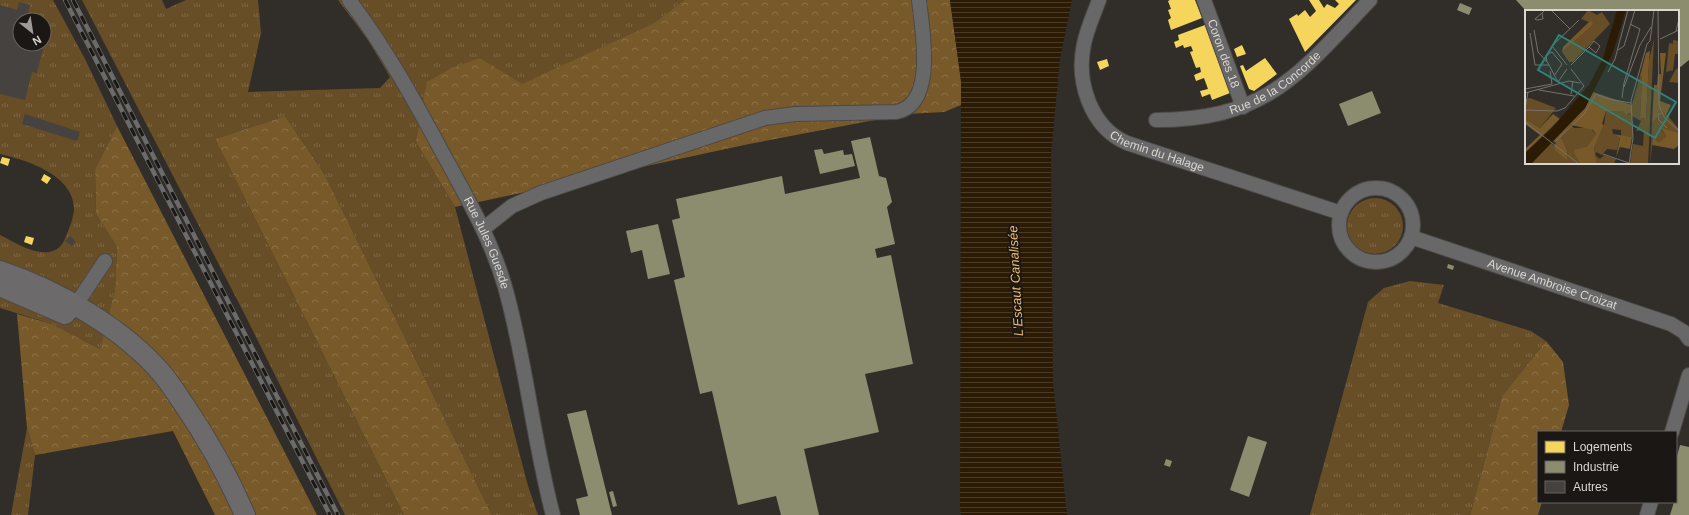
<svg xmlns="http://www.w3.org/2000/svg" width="1689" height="515" viewBox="0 0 1689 515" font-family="Helvetica,sans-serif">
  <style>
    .grass { fill: url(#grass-tufts); fill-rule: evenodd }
    .forest { fill: url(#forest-crowns) }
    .water { fill: url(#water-rules) }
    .homes { fill: #f6d55c }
    .industry { fill: #8c8c6e }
    .building { fill: #45423f }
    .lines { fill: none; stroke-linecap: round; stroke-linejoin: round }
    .street-casing { stroke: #4b4946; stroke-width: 16 }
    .secondary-casing { stroke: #4b4946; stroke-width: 22 }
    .street { stroke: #696869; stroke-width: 14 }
    .secondary { stroke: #6c6a6b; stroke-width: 20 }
    .rail-casing { stroke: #6c6b6b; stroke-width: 4.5 }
    .rail { stroke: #1a1714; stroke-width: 3; stroke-dasharray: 9; stroke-linecap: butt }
    .labels { text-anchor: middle; stroke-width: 4; stroke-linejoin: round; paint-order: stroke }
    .street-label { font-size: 12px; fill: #dad6d1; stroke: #1a1714 }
    .water-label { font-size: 13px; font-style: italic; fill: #f1bd6e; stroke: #1a1714 }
    .inset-road { fill: none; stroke: #75716d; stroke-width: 1 }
    .view { fill: #2d847d; fill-opacity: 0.15; stroke: #2d847d; stroke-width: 2 }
    .inset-edge { fill: none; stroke: #dad6d1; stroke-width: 2 }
  </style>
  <defs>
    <pattern id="grass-tufts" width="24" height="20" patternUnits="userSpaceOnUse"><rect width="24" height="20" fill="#684e26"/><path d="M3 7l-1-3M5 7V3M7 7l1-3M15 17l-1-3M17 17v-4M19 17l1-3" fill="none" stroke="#7d6744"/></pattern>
    <pattern id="forest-crowns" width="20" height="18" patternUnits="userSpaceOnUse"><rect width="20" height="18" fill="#78592a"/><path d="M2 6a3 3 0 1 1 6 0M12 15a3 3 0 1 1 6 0" fill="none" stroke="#8b7048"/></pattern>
    <pattern id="water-rules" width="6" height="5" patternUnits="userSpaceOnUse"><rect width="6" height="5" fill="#2b1b04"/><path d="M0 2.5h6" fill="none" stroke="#493b28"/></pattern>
  </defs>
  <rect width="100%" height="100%" fill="#312e2a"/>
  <path class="grass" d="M 0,0 L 53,0 L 85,59 L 117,126 L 95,169 L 96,214 L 117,247 L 115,289 L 100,349 L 52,324 L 0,308 L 0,235 C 14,242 32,254 49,252 C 60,250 63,244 67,234 C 70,226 74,217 74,208 C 73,175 27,160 0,154 ZM 20,20 L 44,20 L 44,44 L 20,44 Z
    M 82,0 L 162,0 L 166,9 L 186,0 L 258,0 L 261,33 L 248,92 L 380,88 L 390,77 L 368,40 L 338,0 L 684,0 L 654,23 L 522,85 L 480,58 L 416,142 L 455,207 L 528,486 L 538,515 L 492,515 L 325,175 L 285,116 L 215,139 L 404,515 L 345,515 L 243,311 Z
    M1347 226a28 28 0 1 1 56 0a28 28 0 1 1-56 0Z
    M 1410,281 L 1444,285 L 1438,303 L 1531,331 L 1546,341 L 1502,396 L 1470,515 L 1310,515 L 1368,302 L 1384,288 Z
    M 27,428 L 35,455 L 28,515 L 11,515 Z"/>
  <path class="forest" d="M 684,0 L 950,0 L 961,81 L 961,105 L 944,112 L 906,114 L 749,144 L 455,207 L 416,142 L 427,82 L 452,68 L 480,58 L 522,84 L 654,23 Z
    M 285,116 L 325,175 L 492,515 L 404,515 L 215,139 Z
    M 117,126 L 317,515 L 215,515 L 173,431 L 35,455 L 27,428 L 17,314 L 52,324 L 100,349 L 115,289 L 117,247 L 96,214 L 95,169 Z
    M 1546,341 L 1563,362 L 1569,405 L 1561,432 L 1538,432 L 1538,502 L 1542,502 L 1538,515 L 1470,515 L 1502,396 Z"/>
  <path class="water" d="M 950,0 L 1072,0 L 1060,59 L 1051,155 L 1053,382 L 1067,515 L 961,515 L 960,507 L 961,81 Z"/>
  <path class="homes" d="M 1170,0 L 1195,0 L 1202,18 L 1171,30 L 1168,20 L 1171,18 L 1168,10 L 1171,9 L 1168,1 Z
    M 1309,0 L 1319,0 L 1324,8 L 1327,4 L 1335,8 L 1339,4 L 1335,0 L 1356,0 L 1305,52 L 1289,19 L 1297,14 L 1298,16 L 1305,10 L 1310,17 L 1316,11 Z
    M 1205,25 L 1230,93 L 1212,100 L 1210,94 L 1202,97 L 1200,91 L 1208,89 L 1204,78 L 1196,81 L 1194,75 L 1201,72 L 1200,67 L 1196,68 L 1190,52 L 1193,51 L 1191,46 L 1184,48 L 1183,45 L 1176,48 L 1174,42 L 1179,40 L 1178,35 Z
    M 1242,45 L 1246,54 L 1237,57 L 1234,49 Z
    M 1265,58 L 1277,74 L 1254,91 L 1249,89 L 1240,66 L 1243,65 L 1246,71 Z
    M 1107,59 L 1109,66 L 1100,70 L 1097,62 Z
    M 2,157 L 10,159 L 8,166 L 0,163 Z
    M 44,174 L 51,178 L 47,184 L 41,180 Z
    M 26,236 L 34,238 L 32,245 L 24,242 Z"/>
  <path class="industry" d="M 1516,0 L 1689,0 L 1689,60 L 1678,69 L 1678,11 L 1526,11 Z
    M 1460,3 L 1472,8 L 1469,15 L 1457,10 Z
    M 1372,91 L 1381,113 L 1348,126 L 1339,104 Z
    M 870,137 L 879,176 L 886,178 L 892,202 L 887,207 L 895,244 L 875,249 L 877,258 L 891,255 L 913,364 L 865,374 L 879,432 L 804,449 L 819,515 L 781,515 L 776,496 L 738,505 L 712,391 L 700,394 L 674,280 L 685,277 L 672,220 L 680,218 L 676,199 L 782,176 L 785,194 L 860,178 L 851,141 Z
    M 822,149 L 824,154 L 843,150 L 844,155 L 852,154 L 855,166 L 820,174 L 814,150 Z
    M 658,224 L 670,274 L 648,279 L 642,250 L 631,253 L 626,231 Z
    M 1448,264 L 1454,266 L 1453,270 L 1447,268 Z
    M 586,410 L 612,515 L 580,515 L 576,499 L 588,496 L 567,414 Z
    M 1248,436 L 1267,442 L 1249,497 L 1230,490 Z
    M 1680,445 L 1689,447 L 1689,515 L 1670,515 L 1674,502 L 1676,502 L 1676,460 Z
    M 1166,459 L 1172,461 L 1170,467 L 1164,465 Z
    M 613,491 L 617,506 L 613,507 L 609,492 Z"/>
  <path class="building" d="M 19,2 L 30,5 L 26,20 L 20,20 L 20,44 L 43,49 L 37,73 L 32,72 L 25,100 L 0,94 L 0,5 L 17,10 Z
    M 25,114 L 80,132 L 77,141 L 22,124 Z
    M 70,236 L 76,242 L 72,246 L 65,241 Z"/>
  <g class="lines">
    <defs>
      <g id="street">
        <path id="s1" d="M 349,0 C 385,47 413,98 441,150 C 465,194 491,238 505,287 C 526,361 533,440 553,515"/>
        <path id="s2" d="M 1099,0 C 1094,14 1087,29 1084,44 C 1076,81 1090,127 1127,143 L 1341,213"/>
        <path id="s3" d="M 1204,0 L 1243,107"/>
        <path id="s4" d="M 1156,120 C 1267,120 1299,74 1370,0"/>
        <circle cx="1376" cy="225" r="37"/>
        <path d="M 483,229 L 512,206 L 541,193 L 765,118 L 795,114 L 896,112 C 937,105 922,29 919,0"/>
        <path id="s5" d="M 1411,237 L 1671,324 L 1684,332 L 1689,339"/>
        <path d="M 71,312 L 105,261"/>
        <path d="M 1672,432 L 1689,375"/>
        <path d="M 1647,515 L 1651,502"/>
      </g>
      <path id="secondary" d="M 0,271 C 57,290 125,329 164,376 C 172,386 178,396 185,406 C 209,441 228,476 245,515
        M 0,286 L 65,314"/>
    </defs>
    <use href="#street" class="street-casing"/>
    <use href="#secondary" class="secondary-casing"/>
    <use href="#street" class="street"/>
    <use href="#secondary" class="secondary"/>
    <defs>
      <path id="rail" d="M 65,0 L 330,515
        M 73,0 L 338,515"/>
    </defs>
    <use href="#rail" class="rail-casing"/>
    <use href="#rail" class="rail"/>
  </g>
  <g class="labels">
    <g class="street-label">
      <text dy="4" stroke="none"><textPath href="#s3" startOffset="57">Coron des 18</textPath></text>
      <text dy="4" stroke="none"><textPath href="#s4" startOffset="128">Rue de la Concorde</textPath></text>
      <text dy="4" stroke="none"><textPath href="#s2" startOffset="194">Chemin du Halage</textPath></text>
      <text dy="4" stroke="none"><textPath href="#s1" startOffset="280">Rue Jules Guesde</textPath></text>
      <text dy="4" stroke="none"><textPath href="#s5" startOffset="149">Avenue Ambroise Croizat</textPath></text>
    </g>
    <g class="water-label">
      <text transform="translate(1015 281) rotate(-93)" y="5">L'Escaut Canalisée</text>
    </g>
  </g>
  <g transform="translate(1525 10)">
    <rect width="154" height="154" fill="#312e2a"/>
    <path d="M 63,0 L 72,5 L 77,2 L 85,14 L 48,52 L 44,52 L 37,42 L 69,14 L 56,9 ZM 129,29 L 123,154 L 105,154 L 108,134 L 118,136 L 119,120 L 111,121 L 116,111 L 107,106 L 108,127 L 96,126 L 96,120 L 87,119 L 88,124 L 95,128 L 92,140 L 82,139 L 77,145 L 71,142 L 70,145 L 75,149 L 79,145 L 91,149 L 89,154 L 72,154 L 69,138 L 79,115 L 81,101 L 97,101 L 104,105 L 115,66 L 117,67 L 115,108 L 121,109 L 124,51 ZM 148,30 L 154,31 L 154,44 L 150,44 L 148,60 L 141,62 L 144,33 L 148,34 ZM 154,58 L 154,73 L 144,72 L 151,59 ZM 5,88 L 31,98 L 15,118 L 0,109 L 1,89 ZM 137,99 L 154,119 L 154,123 L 136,119 L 141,126 L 134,134 L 128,128 L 125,154 L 127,114 ZM 46,115 L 49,118 L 65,118 L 71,124 L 62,138 L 51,139 L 55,154 L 6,154 L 26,133 L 43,151 L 42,140 L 36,127 Z" fill="#684e26"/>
    <path d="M 65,11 L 69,14 L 37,42 L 38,37 ZM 125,41 L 124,51 L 121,109 L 115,108 L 117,67 L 115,66 L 121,43 ZM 135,43 L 141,43 L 135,91 L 146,95 L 141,105 L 137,100 L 127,114 L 129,75 L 132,75 L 133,64 L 136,64 ZM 68,82 L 107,95 L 107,101 L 102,105 L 97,101 L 81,101 L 77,114 L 79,115 L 69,138 L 72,154 L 55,154 L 49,142 L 51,139 L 62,137 L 71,124 L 68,120 L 46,115 L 36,127 L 42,140 L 43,151 L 30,140 L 29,136 L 31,133 L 28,131 L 60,98 ZM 28,104 L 35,109 L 0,143 L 0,139 L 15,125 L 0,114 L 0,109 L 15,118 ZM 136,118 L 154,123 L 154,135 L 149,139 L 127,135 L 128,128 L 134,133 L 141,126 ZM 88,124 L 107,127 L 105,139 L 95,137 L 91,147 L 95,128 Z" fill="#78592a"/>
    <path d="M 92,0 L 101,0 L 87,45 L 60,98 L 6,154 L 0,154 L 0,143 L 26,119 L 64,75 L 78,48 Z" fill="#2b1b04"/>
    <path class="inset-road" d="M 26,0 L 45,19M 133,0 L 134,95 L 139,107 L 154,121M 17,3 L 18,9 L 12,10 L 10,9 L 17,3 L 20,0M 9,20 L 13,42 L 23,53 L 33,72 L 42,59M 151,21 L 154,9M 5,23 L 10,55 L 24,55M 135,29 L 154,20M 93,40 L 99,36 L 110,0M 22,52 L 21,45 L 27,42 L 37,54 L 29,66M 42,55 L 27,36 L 54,10M 46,55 L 64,37 L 71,43 L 75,36 L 69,31 L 64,37M 83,62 L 90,49 L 103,0M 99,77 L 115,35 L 126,17M 0,79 L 27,74 L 25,61M 14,80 L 49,86M 0,83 L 44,71 L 55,73M 46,84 L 48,71M 97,88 L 99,73 L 115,19 L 105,14M 0,99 L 3,82M 0,100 L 32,101 L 40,98 L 59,76 L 46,59M 137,103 L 133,105 L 134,110 L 142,118M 0,112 L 54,154M 31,131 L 59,104 L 71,84 L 83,89 L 106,93M 78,144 L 104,153M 104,154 L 108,128 L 106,91 L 122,34 L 125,31 L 129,0"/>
    <path class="view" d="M 34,25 L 151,92 L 130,128 L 13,60 Z"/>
    <rect width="154" height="154" class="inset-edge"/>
  </g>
  <rect x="1537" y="431" width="140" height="72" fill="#1a1714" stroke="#676360"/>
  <rect x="1545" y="441" width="20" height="12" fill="#f6d55c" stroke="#676360"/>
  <text x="1573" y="451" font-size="12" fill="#dad6d1">Logements</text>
  <rect x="1545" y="461" width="20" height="12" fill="#8c8c6e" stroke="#676360"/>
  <text x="1573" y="471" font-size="12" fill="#dad6d1">Industrie</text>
  <rect x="1545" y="481" width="20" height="12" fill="#45423f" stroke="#676360"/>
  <text x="1573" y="491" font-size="12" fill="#dad6d1">Autres</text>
  <g transform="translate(32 32) rotate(150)"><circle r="19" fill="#1a1714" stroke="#676360"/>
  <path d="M0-3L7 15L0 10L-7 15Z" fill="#9f9b97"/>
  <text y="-6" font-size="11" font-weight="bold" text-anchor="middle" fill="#dad6d1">N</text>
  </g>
</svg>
